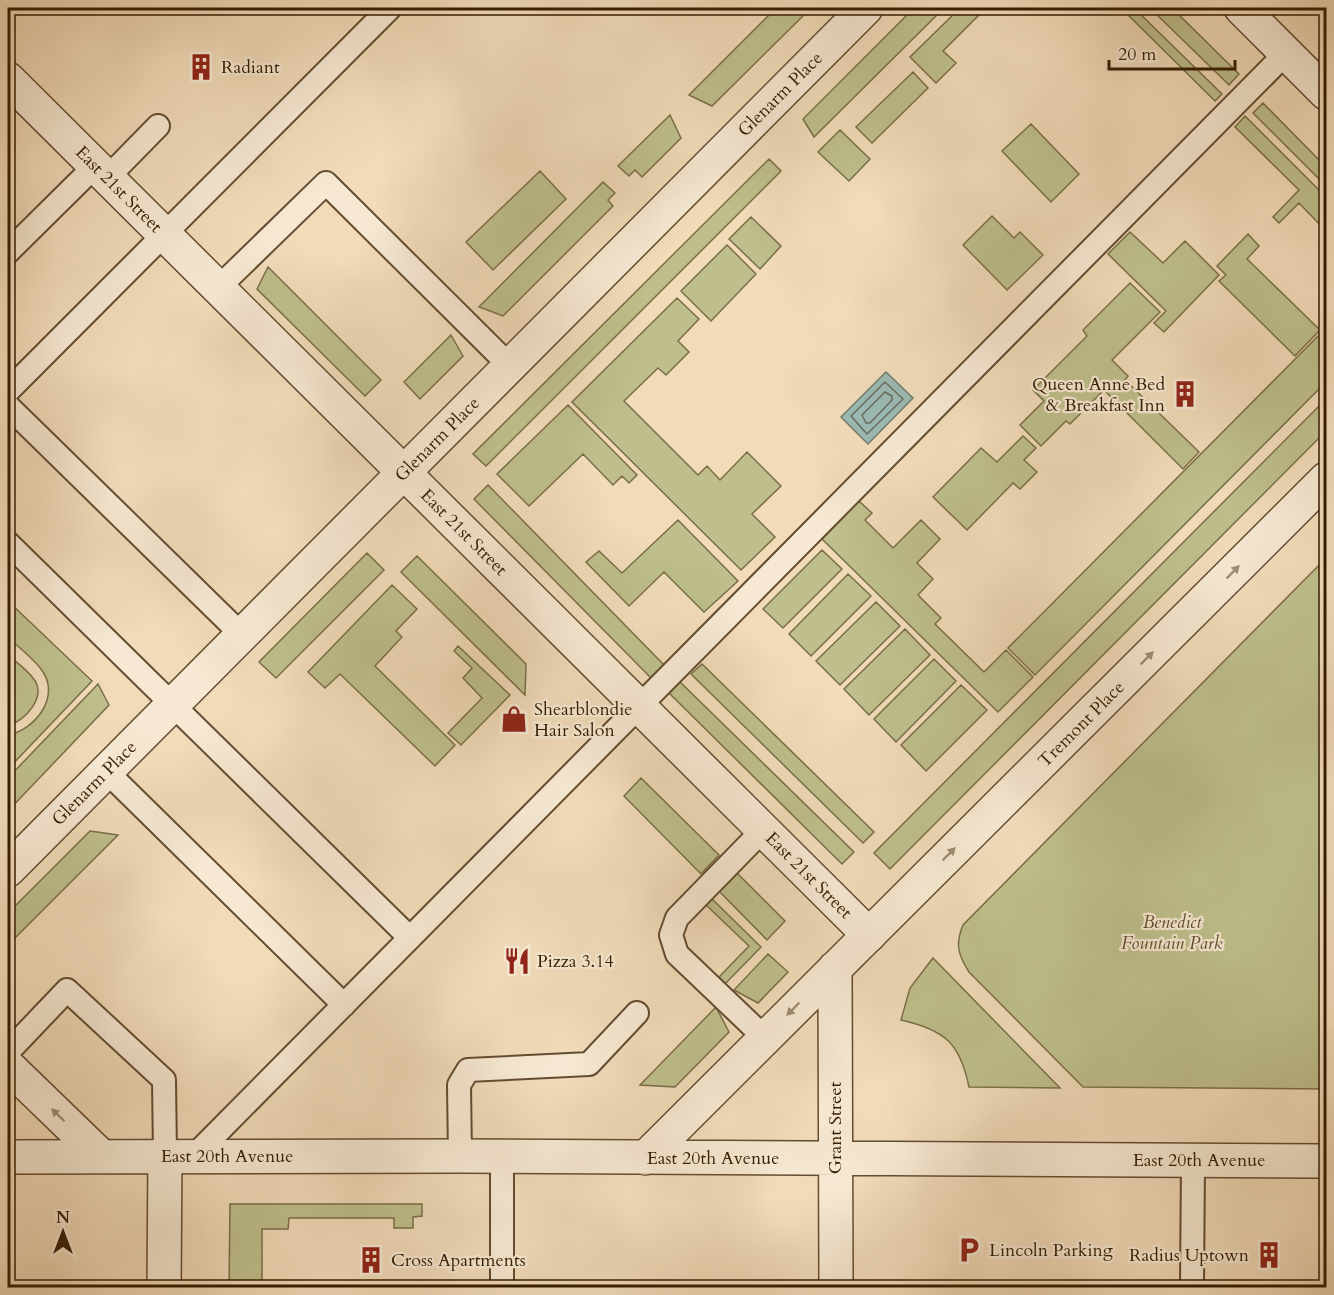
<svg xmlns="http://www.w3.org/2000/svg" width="1334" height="1295" viewBox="0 0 1334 1295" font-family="Cardo,serif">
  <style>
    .green { fill: #bebf8c; stroke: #7a6e47; stroke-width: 1.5 }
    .water { fill: #9bbab5; stroke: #727b6d; stroke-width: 1.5 }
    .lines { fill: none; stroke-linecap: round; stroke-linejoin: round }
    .shore { stroke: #686c5c; stroke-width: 1.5 }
    .service-casing { stroke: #644c30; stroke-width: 26 }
    .minor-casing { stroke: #644c30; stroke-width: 36 }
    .tertiary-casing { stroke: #644c30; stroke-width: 36 }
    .service { stroke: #f6e8d2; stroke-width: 22 }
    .minor { stroke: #f6e8d2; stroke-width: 33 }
    .tertiary { stroke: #f6e8d2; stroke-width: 33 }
    .oneway { fill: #9f8d74 }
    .labels { text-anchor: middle; stroke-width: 4.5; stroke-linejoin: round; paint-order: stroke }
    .poi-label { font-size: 18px; fill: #351d02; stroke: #f6e8d2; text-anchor: start }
    .street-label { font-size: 18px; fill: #351d02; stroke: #f6e8d2 }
    .park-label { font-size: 18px; font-style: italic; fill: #5e4e2b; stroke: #f6e8d2 }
  </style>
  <rect width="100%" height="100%" fill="#f1dbb9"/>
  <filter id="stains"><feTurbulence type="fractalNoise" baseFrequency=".00333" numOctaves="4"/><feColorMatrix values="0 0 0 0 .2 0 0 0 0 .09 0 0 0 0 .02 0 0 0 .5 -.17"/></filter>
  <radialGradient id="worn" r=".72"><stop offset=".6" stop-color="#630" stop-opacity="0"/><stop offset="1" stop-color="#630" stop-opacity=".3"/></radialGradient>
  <path class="green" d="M 776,8 L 811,8 L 712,106 L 689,95 Z
    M 914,8 L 944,8 L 814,137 L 803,119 Z
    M 960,8 L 986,8 L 943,51 L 956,63 L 936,83 L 910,57 Z
    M 1121,8 L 1134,8 L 1222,94 L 1215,101 Z
    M 1150,8 L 1172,8 L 1239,74 L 1229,85 Z
    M 913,72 L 928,88 L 872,143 L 856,127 Z
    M 1263,103 L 1326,167 L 1326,186 L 1253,113 Z
    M 670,115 L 681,138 L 642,177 L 635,170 L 629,176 L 618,166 Z
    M 1245,116 L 1326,197 L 1326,231 L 1299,203 L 1279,223 L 1273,217 L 1299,190 L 1235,127 Z
    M 1031,124 L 1079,174 L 1051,202 L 1002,151 Z
    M 840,130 L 870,159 L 849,181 L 818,152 Z
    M 769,159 L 781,171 L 486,466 L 473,454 Z
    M 540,171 L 566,199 L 493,270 L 466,242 Z
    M 603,182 L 615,193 L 608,200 L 613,206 L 503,316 L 479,307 Z
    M 992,216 L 1014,238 L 1020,232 L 1043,255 L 1007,290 L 963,245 Z
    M 751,217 L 781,246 L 760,269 L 729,239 Z
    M 1130,232 L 1163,263 L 1185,241 L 1219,275 L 1164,332 L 1154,323 L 1166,311 L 1108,254 Z
    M 1248,234 L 1259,246 L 1247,259 L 1320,330 L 1295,356 L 1219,281 L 1226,275 L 1217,266 Z
    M 727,245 L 756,274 L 711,321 L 681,291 Z
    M 268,267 L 381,380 L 365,396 L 257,289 Z
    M 1130,283 L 1160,312 L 1112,360 L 1128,376 L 1125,380 L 1199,452 L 1183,469 L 1104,390 L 1070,424 L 1066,421 L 1041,446 L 1020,425 L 1044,401 L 1033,390 L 1087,336 L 1083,330 Z
    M 677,298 L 699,319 L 678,341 L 689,352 L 666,375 L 658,368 L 624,401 L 698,475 L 707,466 L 720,480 L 747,452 L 781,486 L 752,514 L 775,537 L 741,570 L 572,402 Z
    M 1326,328 L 1326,382 L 1035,675 L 1008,648 Z
    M 451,335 L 463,356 L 420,399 L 404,382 Z
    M 1326,399 L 1326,431 L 890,869 L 874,853 Z
    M 568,405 L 637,475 L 629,483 L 622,476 L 613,485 L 583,454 L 529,506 L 497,474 Z
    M 1023,436 L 1036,448 L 1024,460 L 1037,472 L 1020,489 L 1013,483 L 967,530 L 933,497 L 981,448 L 997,462 Z
    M 488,485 L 665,666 L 652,679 L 474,499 Z
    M 859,501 L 872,513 L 865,520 L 893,548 L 921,520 L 940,539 L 917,563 L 933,579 L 918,595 L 941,618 L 935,624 L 984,672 L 1006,650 L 1033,677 L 998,712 L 822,539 Z
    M 678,520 L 738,581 L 704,612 L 664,572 L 629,606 L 586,562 L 599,551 L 622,573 Z
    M 822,550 L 842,569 L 783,628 L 763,609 Z
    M 367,553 L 384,570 L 276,678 L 259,662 Z
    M 417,556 L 526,664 L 525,695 L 401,572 Z
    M 1326,558 L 1326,1089 L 1083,1087 L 969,972 C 958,955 955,944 963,925 Z
    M 848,574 L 871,596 L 811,656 L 789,634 Z
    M 392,585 L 417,609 L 396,631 L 402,637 L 375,666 L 455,745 L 435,766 L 340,674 L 325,688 L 308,672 Z
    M 8,601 L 92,681 L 8,769 L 8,735 C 35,730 62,696 41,669 C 32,657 18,647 8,637 Z
    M 876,602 L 900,626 L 840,685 L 816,661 Z
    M 905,629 L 930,655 L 869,715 L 844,689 Z
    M 458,646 L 510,695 L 461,745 L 448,733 L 482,698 L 463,678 L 472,668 L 454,651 Z
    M 8,655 C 16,662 26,669 33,678 C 48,696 25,721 8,726 Z
    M 934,659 L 956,681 L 896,742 L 874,719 Z
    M 702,664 L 874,832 L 863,843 L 691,674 Z
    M 678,680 L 854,852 L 842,864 L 667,691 Z
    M 98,684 L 109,705 L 8,811 L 8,778 Z
    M 961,685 L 987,710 L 926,771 L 901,745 Z
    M 641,778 L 719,855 L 701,874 L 624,796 Z
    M 90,831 L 118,835 L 8,945 L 8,913 Z
    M 736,872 L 785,921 L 767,940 L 718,890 Z
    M 711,898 L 761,947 L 725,984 L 719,977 L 749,946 L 705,904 Z
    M 768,954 L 788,972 L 758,1003 L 734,990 Z
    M 933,958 L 1060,1088 L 969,1087 C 960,1043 945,1030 901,1020 L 910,988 Z
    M 716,1007 L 729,1032 L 675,1087 L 640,1085 Z
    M 230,1204 L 422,1204 L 422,1216 L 413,1217 L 413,1228 L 394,1228 L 394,1218 L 289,1218 L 288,1229 L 262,1229 L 262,1287 L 229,1287 Z"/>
  <path class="water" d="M 886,372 L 913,398 L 868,444 L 841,417 Z"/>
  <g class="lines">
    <path class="shore" d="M 885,382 L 903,399 L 867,434 L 851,416 Z
      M 885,392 L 892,396 L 892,400 L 870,423 L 866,423 L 862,415 Z"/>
    <defs>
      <path id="service" d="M 107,178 L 158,126
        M 8,252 L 95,166
        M 218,288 L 326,183 L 510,366
        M 8,391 L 390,8
        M 8,406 L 242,635
        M 8,543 L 410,938
        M 106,771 L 344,1005
        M 763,830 L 677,918 L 671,935 L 677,954 L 765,1038
        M 8,1052 L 67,990 L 164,1080 L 165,1155
        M 195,1155 L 1286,53
        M 460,1156 L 459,1085 L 468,1070 L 589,1064 L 637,1013
        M 502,1288 L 502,1157
        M 1192,1288 L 1193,1160"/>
      <path id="minor" d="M 1241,8 L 1326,93
        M 8,79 L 869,935
        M 8,870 L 866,8
        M 164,1288 L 165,1155"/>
      <path id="tertiary" d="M 835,968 L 836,1288
        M 8,1066 L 100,1155
        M 8,1157 L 460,1156 L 1326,1161
        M 645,1158 L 1326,479"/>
    </defs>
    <use href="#service" class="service-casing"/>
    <use href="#minor" class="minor-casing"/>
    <use href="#tertiary" class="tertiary-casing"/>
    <use href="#service" class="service"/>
    <use href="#minor" class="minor"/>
    <use href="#tertiary" class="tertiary"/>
  </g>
  <defs><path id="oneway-solid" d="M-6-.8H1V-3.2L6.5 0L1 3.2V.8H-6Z" transform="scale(1.5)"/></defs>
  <g class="oneway">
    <use href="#oneway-solid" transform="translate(1233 572) rotate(-45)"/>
    <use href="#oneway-solid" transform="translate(1147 658) rotate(-45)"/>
    <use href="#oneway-solid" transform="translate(949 854) rotate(-45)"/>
    <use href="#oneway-solid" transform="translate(793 1009) rotate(135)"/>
    <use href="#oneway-solid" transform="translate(58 1115) rotate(-136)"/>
  </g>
  <defs>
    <symbol id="building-bare" viewBox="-9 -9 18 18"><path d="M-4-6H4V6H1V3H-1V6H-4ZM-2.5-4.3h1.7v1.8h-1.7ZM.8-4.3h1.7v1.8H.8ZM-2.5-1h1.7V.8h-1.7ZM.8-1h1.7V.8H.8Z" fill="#8f2418" stroke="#f6e8d2" stroke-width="2.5" paint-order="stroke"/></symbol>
    <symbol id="shop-bare" viewBox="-9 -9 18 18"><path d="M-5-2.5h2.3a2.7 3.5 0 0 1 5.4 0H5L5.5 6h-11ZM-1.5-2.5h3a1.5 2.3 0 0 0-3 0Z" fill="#8f2418" stroke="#f6e8d2" stroke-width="2.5" paint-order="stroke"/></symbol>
    <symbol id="restaurant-bare" viewBox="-9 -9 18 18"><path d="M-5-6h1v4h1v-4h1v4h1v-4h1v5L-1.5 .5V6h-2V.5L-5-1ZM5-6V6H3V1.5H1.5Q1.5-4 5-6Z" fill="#8f2418" stroke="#f6e8d2" stroke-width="2.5" paint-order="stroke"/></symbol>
    <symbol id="parking-bare" viewBox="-9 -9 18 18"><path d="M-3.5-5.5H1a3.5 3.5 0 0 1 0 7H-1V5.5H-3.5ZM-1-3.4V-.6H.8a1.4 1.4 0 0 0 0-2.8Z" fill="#8f2418" stroke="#f6e8d2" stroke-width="2.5" paint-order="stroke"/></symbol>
  </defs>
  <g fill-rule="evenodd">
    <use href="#building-bare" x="182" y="48" width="38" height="38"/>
    <use href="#building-bare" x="1166" y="375" width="38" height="38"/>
    <use href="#shop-bare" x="495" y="700" width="38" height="38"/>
    <use href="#restaurant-bare" x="498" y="942" width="38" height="38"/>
    <use href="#parking-bare" x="950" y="1231" width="38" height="38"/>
    <use href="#building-bare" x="1250" y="1236" width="38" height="38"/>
    <use href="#building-bare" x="352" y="1241" width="38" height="38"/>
  </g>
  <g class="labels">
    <g class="poi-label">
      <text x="221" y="73">Radiant</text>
      <text x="1165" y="390" text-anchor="end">Queen Anne Bed<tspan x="1165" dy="21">&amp; Breakfast Inn</tspan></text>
      <text x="534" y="715">Shearblondie<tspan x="534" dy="21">Hair Salon</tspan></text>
      <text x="537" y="967">Pizza 3.14</text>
      <text x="989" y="1256">Lincoln Parking</text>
      <text x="1249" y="1261" text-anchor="end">Radius Uptown</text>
      <text x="391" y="1266">Cross Apartments</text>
    </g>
    <g class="street-label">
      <text transform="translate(780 94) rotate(-45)" y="6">Glenarm Place</text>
      <text transform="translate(119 189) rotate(45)" y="6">East 21st Street</text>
      <text transform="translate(437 439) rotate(-45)" y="6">Glenarm Place</text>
      <text transform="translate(464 532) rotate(45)" y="6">East 21st Street</text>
      <text transform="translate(1081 724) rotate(-45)" y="6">Tremont Place</text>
      <text transform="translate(94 783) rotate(-45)" y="6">Glenarm Place</text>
      <text transform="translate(809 875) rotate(45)" y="6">East 21st Street</text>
      <text transform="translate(835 1128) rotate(-90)" y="6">Grant Street</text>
      <text x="227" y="1162">East 20th Avenue</text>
      <text x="713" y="1164">East 20th Avenue</text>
      <text x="1199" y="1166">East 20th Avenue</text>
    </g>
    <g class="park-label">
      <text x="1172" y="928">Benedict<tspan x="1172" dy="21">Fountain Park</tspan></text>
    </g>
  </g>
  <rect width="1334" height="1295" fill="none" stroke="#f1dbb9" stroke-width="30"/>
  <rect x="9" y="9" width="1316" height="1277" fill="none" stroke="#351d02" stroke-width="3"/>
  <rect x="15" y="15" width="1304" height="1265" fill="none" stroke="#351d02" stroke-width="1.5"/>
  <g transform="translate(63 1232)" stroke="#f6e8d2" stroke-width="4.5" paint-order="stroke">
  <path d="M0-4.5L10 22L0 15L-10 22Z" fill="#351d02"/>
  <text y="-9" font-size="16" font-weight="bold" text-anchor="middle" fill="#351d02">N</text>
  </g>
  <path d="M1109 60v9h126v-9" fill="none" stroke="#351d02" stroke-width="3"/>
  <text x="1118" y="60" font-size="18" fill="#351d02" stroke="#f6e8d2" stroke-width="4.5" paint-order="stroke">20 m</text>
  <rect width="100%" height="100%" filter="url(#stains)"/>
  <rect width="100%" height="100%" fill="url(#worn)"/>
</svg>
